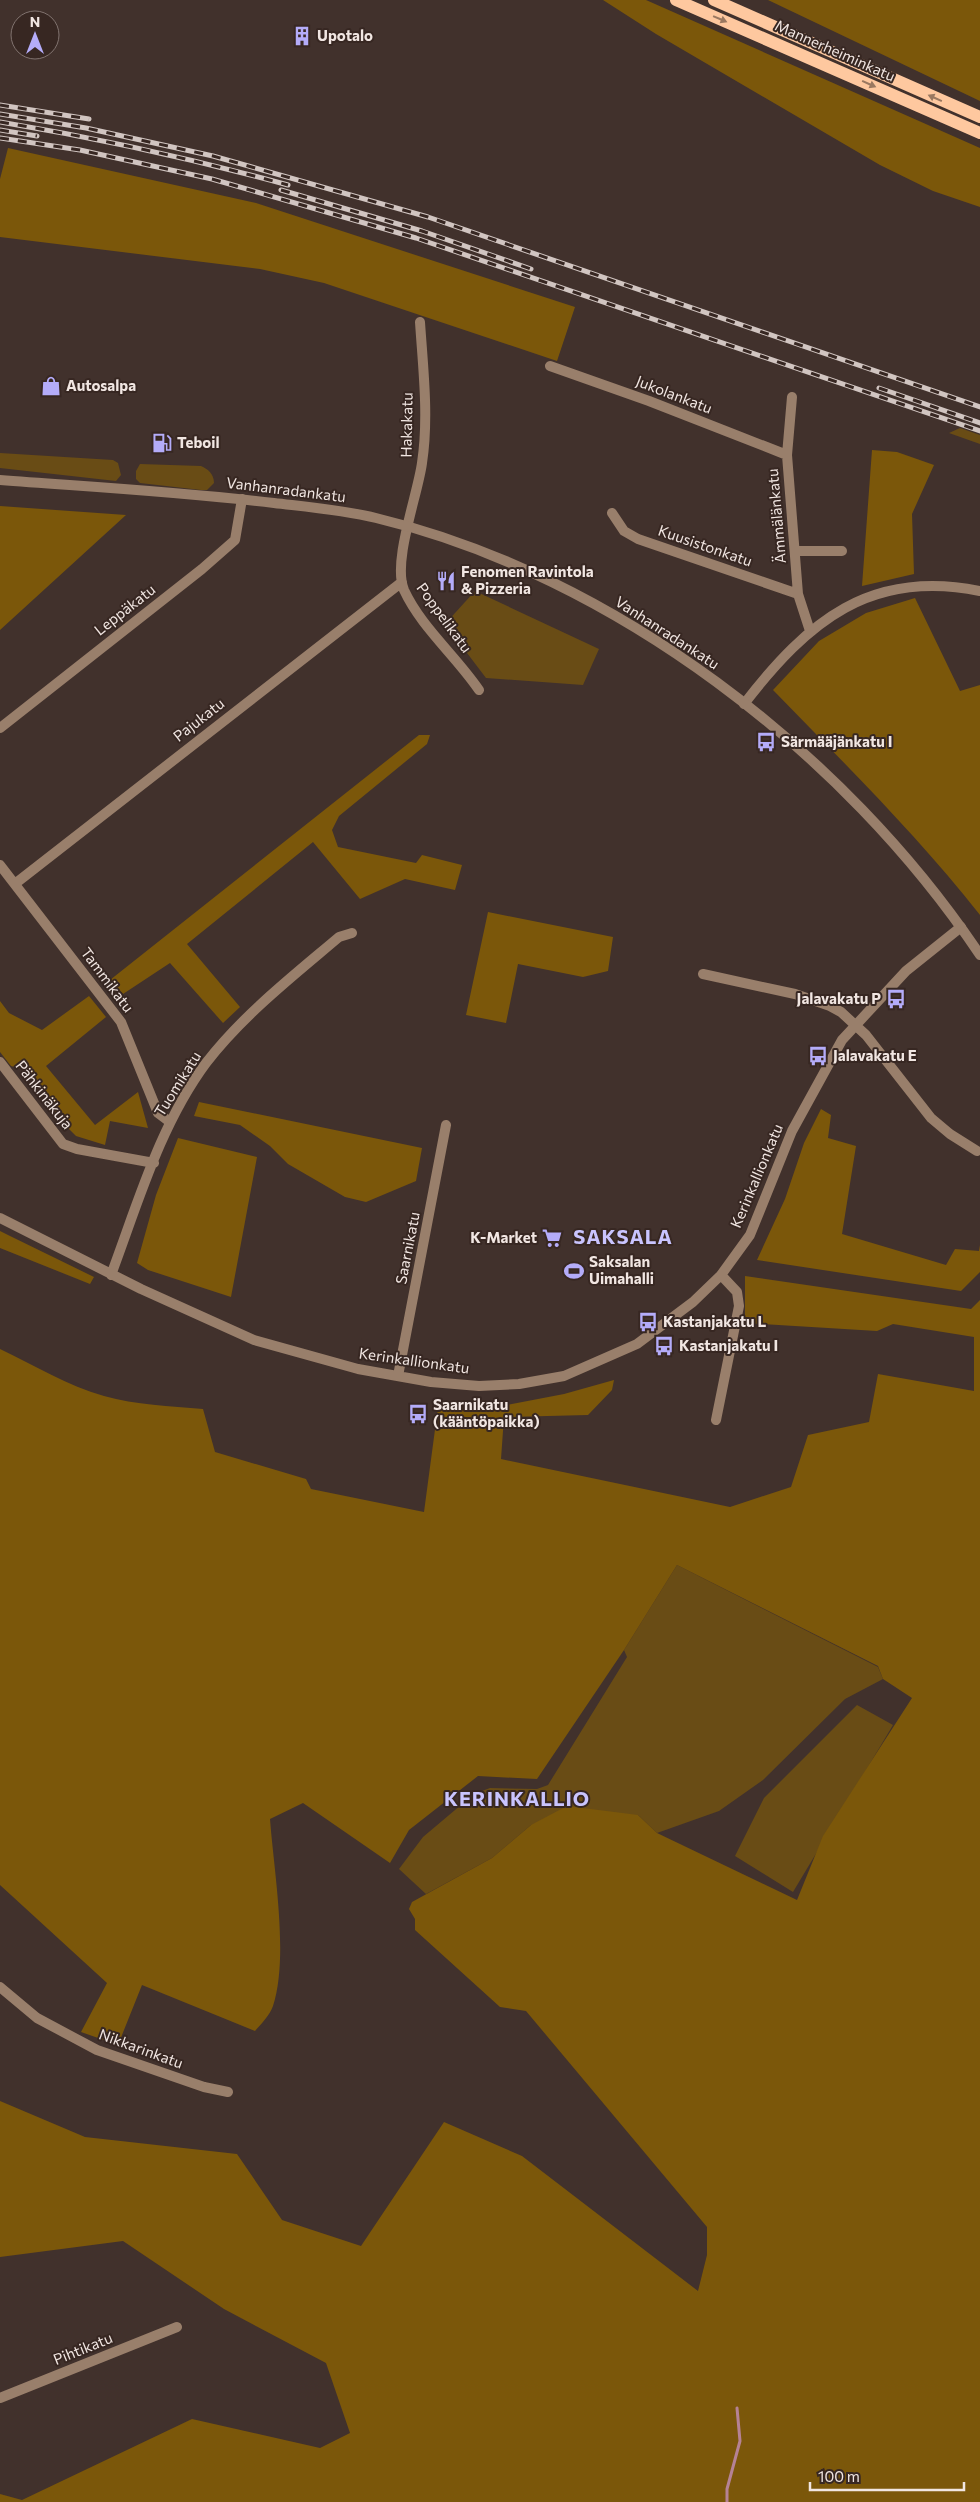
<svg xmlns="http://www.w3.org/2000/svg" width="980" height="2502" viewBox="0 0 980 2502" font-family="Commissioner,sans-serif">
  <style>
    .green { fill: #694c15 }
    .forest { fill: #7b570a }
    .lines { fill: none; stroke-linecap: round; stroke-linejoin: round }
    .stream { stroke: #b58295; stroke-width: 3 }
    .minor { stroke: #997f6b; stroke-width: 10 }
    .tertiary { stroke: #997f6b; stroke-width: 10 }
    .primary { stroke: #fec89f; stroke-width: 12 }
    .rail-casing { stroke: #d1c5c1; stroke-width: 5 }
    .rail { stroke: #372722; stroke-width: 3; stroke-dasharray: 9; stroke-linecap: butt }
    .oneway { fill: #9a7860 }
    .labels { text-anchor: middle; stroke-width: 4; stroke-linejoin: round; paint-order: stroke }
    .poi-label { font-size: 15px; font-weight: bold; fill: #f1e6e2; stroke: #372722; text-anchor: start }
    .street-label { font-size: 15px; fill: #f1e6e2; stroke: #372722 }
    .district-label { font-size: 20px; font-weight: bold; letter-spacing: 1px; fill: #c9c4fe; stroke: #372722 }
  </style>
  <rect width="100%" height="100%" fill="#41312c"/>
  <path class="green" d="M 960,428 L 980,435 L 980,444 L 949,433 Z
    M 0,453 L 113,460 L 118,463 L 121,475 L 116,481 L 0,468 Z
    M 140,464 L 201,466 C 208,469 214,474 214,483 L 207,490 L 201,490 L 140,483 L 136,479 L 136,471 Z
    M 475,591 L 599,649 L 583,685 L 486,678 L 445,624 Z
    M 677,1565 L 878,1667 L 883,1679 L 845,1699 L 763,1780 L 719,1811 L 657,1833 L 638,1815 L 531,1825 L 492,1858 L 426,1894 L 399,1869 L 423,1837 L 474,1794 L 490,1788 L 537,1789 L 548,1785 L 627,1657 L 624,1650 Z
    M 857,1705 L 893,1725 L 793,1892 L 735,1856 L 764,1798 Z"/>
  <path class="forest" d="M 603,0 L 646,0 L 980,148 L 980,207 L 933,191 L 880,165 L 656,34 Z
    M 768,0 L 980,0 L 980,101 Z
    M 8,148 L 256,203 L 575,307 L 557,361 L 324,283 L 260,269 L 0,237 L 0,179 Z
    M 872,450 L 897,452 L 934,465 L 912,514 L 914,574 L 862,586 Z
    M 0,506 L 126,515 L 0,630 Z
    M 915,598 L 960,691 L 980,685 L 980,915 C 917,835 844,763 773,690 L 819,641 L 866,613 Z
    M 419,735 L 430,735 L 427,744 L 339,816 L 332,830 L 338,847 L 416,863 L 422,855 L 462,865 L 455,890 L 405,879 L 360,899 L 313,842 L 187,944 L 240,1007 L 223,1023 L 170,963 L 123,994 L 110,980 Z
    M 488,912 L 613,937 L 608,971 L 583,977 L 518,964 L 506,1023 L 466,1015 Z
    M 89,996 L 106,1017 L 46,1066 L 95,1125 L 138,1092 L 148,1128 L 110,1121 L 105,1145 L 76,1136 L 43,1103 L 36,1082 L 26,1070 L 11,1066 L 0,1052 L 0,1001 L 9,1013 L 42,1030 Z
    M 199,1102 L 422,1148 L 416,1181 L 366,1202 L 345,1197 L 288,1164 L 270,1146 L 240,1125 L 194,1116 Z
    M 821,1109 L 831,1115 L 828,1138 L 856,1146 L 842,1234 L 946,1265 L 955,1249 L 979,1251 L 980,1245 L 980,1272 L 961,1291 L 757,1260 L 785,1199 L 804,1143 Z
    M 178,1138 L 257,1157 L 231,1297 L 148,1270 L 137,1263 L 156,1195 Z
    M 0,1231 L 8,1235 L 94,1277 L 90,1284 L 0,1248 Z
    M 745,1276 L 971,1309 L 980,1300 L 980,2502 L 0,2502 L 0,2494 L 22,2500 L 192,2419 L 320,2448 L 350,2433 L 326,2363 L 224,2309 L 123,2241 L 0,2257 L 0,2101 L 85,2137 L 237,2154 L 282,2220 L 361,2246 L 444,2122 L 522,2156 L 698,2291 L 707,2255 L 707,2227 L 526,2011 L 500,2007 L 415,1930 L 415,1919 L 409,1909 L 412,1902 L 492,1858 L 531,1825 L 567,1806 L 638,1815 L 657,1833 L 797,1900 L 823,1836 L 912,1698 L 883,1679 L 878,1666 L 677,1565 L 624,1650 L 537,1779 L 478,1776 L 409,1830 L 390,1863 L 303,1803 L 270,1819 C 274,1872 289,1957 273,2006 C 270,2015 261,2024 255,2031 L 142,1985 L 118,2045 L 81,2032 L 107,1983 L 0,1885 L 0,1349 C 34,1365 68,1386 104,1396 C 136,1405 170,1406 203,1409 L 215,1452 L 306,1479 L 311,1489 L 424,1512 L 438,1407 L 502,1406 L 564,1394 L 614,1380 L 612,1390 L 588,1415 L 504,1417 L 501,1459 L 730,1507 L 791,1487 L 808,1435 L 869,1422 L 878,1374 L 974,1391 L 974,1337 L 893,1324 L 877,1331 L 745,1323 Z"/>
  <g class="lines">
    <path class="stream" d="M 727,2502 L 727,2489 L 740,2441 L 737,2408"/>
    <path class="minor" d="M 420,322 C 423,368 429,417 422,463 C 418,494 392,562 404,590 C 421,627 456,656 479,690
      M 550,366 L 649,401 L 787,455
      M 792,397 L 787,455 L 798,594 L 810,631
      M 612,513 L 624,531 L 638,539 L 798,594
      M 795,551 L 842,551
      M 744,704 C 808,621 870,569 980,591
      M 0,728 L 202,569 L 235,540 L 242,499
      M 0,865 L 121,1022 L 158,1113 L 170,1122
      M 16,883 L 402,582
      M 703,974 L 795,994 L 830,1006 L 841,1012 L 866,1035 L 931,1118 L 950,1134 L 977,1151
      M 0,1062 L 63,1144 L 77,1149 L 154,1163
      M 0,1218 L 141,1289 L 254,1340 L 358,1369 L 431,1382 L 479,1386 L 519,1384 L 564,1376 L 637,1344 L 693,1302 L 721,1275 L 750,1235 L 792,1131 L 842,1040 L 906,971 L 961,927
      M 111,1275 C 138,1203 160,1125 206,1063 C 243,1015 293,976 339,937 L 352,933
      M 398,1376 L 446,1125
      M 716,1420 L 739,1306 L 737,1292 L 721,1275
      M 0,1987 L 37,2018 L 97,2050 L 204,2087 L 228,2092
      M 0,2398 L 177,2327"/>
    <path class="tertiary" d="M 0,480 C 91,487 183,492 274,503 C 308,507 343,510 376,518 C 614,575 845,753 980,955"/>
    <path class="primary" d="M 676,0 L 980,133
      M 714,0 L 980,117"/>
    <defs>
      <path id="rail" d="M 0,105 L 89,119
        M 0,114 L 86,128 L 213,156 L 428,217 L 980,407
        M 0,122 C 97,138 193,159 288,185
        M 0,130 L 37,136
        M 0,138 L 80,150 L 212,179 L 416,238 L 980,431
        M 281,190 L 422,231 L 531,269
        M 879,388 L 980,423"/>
    </defs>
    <use href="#rail" class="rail-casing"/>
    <use href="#rail" class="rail"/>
  </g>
  <defs><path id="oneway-solid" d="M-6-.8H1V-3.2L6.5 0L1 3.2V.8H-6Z" transform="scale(1.25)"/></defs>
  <g class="oneway">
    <use href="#oneway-solid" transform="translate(720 19) rotate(23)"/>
    <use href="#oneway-solid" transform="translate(869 84) rotate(24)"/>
    <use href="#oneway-solid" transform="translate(935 98) rotate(-156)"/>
  </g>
  <defs>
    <symbol id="building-bare" viewBox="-9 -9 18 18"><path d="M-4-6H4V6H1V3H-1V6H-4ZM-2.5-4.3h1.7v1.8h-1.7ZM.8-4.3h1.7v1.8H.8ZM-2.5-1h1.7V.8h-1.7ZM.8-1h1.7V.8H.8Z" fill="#b4acf9" stroke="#372722" stroke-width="2.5" paint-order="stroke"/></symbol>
    <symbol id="shop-bare" viewBox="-9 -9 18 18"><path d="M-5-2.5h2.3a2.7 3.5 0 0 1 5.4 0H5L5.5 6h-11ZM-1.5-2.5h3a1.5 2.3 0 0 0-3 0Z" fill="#b4acf9" stroke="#372722" stroke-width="2.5" paint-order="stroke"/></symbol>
    <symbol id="fuel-bare" viewBox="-9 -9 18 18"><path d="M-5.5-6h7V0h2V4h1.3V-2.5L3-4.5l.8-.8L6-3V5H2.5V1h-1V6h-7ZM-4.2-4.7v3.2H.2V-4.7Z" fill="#b4acf9" stroke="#372722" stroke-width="2.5" paint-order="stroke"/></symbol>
    <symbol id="restaurant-bare" viewBox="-9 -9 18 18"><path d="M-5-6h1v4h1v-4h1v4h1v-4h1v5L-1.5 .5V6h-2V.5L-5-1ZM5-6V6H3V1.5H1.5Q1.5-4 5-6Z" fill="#b4acf9" stroke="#372722" stroke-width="2.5" paint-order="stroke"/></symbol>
    <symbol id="bus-bare" viewBox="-9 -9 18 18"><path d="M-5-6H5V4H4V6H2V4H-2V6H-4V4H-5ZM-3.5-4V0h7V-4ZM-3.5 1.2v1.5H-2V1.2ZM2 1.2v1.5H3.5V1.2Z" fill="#b4acf9" stroke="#372722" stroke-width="2.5" paint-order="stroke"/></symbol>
    <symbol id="supermarket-bare" viewBox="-9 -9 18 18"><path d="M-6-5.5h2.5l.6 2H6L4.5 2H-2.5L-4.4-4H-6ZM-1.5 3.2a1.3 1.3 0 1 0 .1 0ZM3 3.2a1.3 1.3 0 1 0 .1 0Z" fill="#b4acf9" stroke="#372722" stroke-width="2.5" paint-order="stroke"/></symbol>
    <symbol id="stadium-bare" viewBox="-9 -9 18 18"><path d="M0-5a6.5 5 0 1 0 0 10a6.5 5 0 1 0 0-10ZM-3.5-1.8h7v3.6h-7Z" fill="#b4acf9" stroke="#372722" stroke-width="2.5" paint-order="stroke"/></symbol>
  </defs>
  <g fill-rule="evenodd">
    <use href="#building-bare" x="288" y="22" width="28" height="28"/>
    <use href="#shop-bare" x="37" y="372" width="28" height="28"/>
    <use href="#fuel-bare" x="148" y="429" width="28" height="28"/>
    <use href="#restaurant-bare" x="432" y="567" width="28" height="28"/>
    <use href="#bus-bare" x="752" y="728" width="28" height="28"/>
    <use href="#bus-bare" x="882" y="985" width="28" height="28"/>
    <use href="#bus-bare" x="804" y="1042" width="28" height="28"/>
    <use href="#supermarket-bare" x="538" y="1224" width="28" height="28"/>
    <use href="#stadium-bare" x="560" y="1257" width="28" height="28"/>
    <use href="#bus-bare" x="634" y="1308" width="28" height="28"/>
    <use href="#bus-bare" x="650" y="1332" width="28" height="28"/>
    <use href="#bus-bare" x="404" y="1400" width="28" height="28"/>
  </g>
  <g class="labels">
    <g class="poi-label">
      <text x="317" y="41">Upotalo</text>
      <text x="66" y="391">Autosalpa</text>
      <text x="177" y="448">Teboil</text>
      <text x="461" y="577">Fenomen Ravintola<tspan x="461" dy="17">&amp; Pizzeria</tspan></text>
      <text x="781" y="747">Särmääjänkatu I</text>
      <text x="881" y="1004" text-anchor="end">Jalavakatu P</text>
      <text x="833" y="1061">Jalavakatu E</text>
      <text x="537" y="1243" text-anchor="end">K-Market</text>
      <text x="589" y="1267">Saksalan<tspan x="589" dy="17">Uimahalli</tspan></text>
      <text x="663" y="1327">Kastanjakatu L</text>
      <text x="679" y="1351">Kastanjakatu I</text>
      <text x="433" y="1410">Saarnikatu<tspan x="433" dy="17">(kääntöpaikka)</tspan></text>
    </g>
    <g class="street-label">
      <text transform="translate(835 51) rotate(24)" y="5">Mannerheiminkatu</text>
      <text transform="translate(674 395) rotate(21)" y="5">Jukolankatu</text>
      <text transform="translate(407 425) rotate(-89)" y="5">Hakakatu</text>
      <text transform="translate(286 490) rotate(7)" y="5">Vanhanradankatu</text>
      <text transform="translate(777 516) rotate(-95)" y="5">Ämmälänkatu</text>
      <text transform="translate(705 546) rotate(19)" y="5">Kuusistonkatu</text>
      <text transform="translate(125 610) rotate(-38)" y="5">Leppäkatu</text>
      <text transform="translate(444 618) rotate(54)" y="5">Poppelikatu</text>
      <text transform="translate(667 633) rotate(33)" y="5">Vanhanradankatu</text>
      <text transform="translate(199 720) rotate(-38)" y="5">Pajukatu</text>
      <text transform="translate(107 980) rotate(53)" y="5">Tammikatu</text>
      <text transform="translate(178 1084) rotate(-58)" y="5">Tuomikatu</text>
      <text transform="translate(44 1095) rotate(52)" y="5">Pähkinäkuja</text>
      <text transform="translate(757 1176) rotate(-67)" y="5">Kerinkallionkatu</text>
      <text transform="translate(408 1248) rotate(-79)" y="5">Saarnikatu</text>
      <text transform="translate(414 1361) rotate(8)" y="5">Kerinkallionkatu</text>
      <text transform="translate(141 2049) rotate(20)" y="5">Nikkarinkatu</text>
      <text transform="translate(83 2349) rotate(-22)" y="5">Pihtikatu</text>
    </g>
    <g class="district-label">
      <text x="623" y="1244">SAKSALA</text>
      <text x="517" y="1806">KERINKALLIO</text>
    </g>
  </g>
  <g transform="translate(35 35)"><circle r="24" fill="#372722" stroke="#81736f"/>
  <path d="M0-4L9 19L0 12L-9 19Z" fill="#b4acf9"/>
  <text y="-8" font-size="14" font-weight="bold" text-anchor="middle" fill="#f1e6e2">N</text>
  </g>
  <path d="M810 2482v8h154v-8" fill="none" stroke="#f1e6e2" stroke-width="2.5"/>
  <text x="818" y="2482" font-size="15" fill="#f1e6e2" stroke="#372722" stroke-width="4" paint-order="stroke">100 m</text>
</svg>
